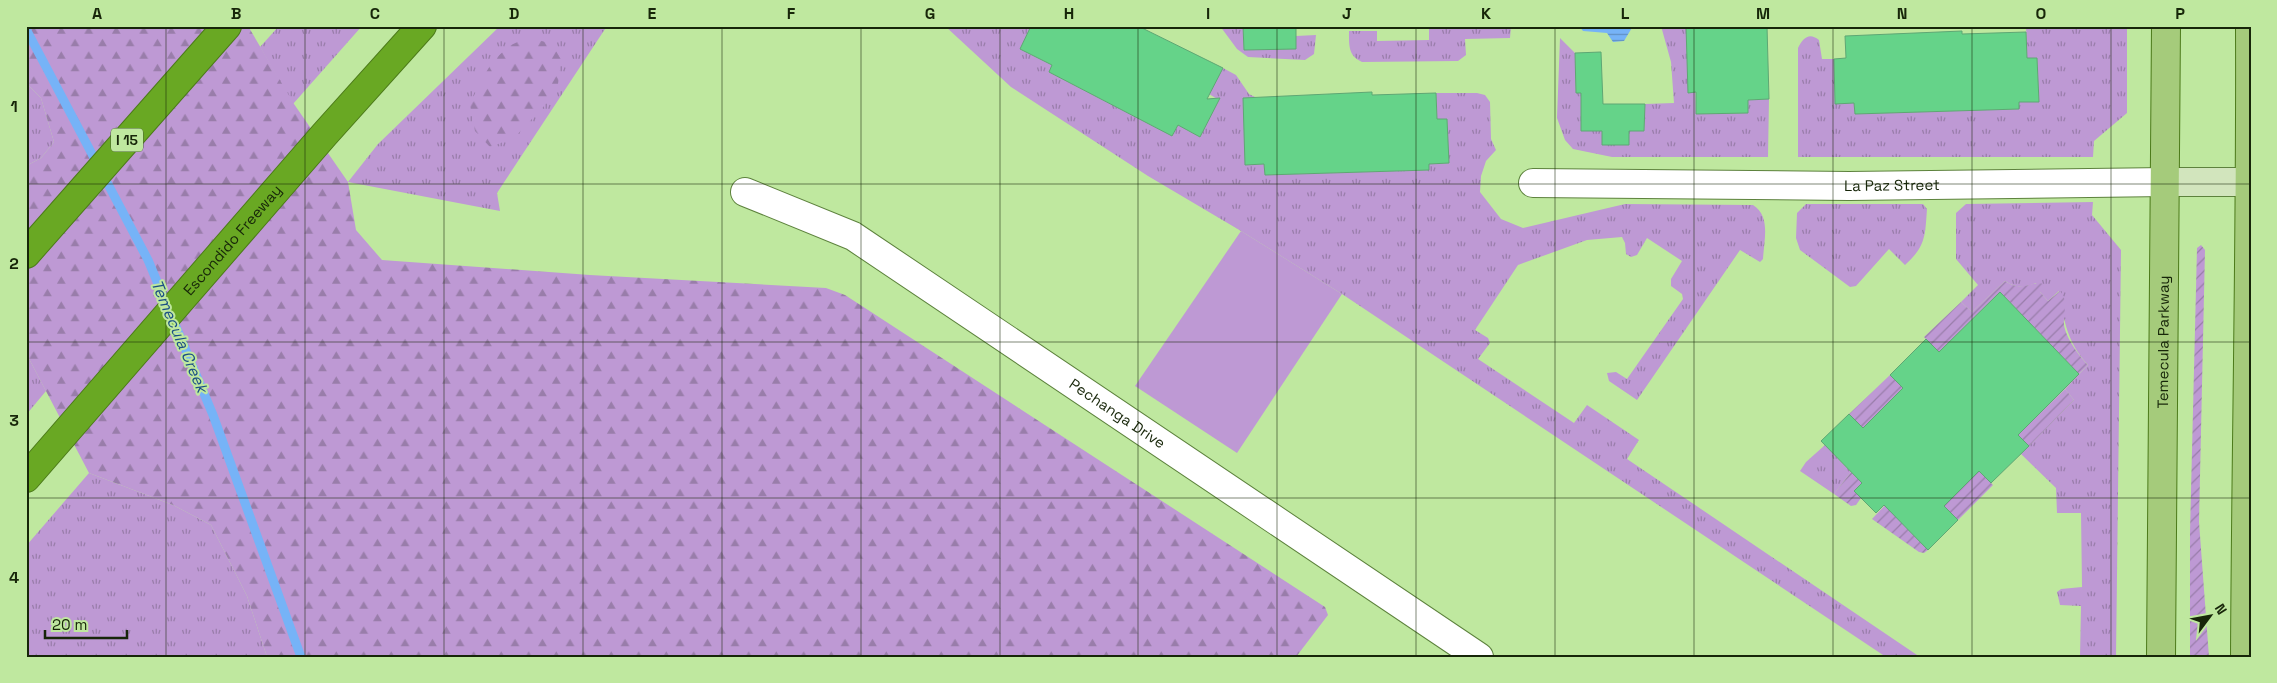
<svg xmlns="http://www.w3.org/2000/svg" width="2277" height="683" viewBox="0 0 2277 683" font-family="'Space Grotesk',sans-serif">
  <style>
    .grass { fill: url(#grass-tufts) }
    .forest { fill: url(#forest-firs) }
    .park { fill: #be99d4 }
    .garden { fill: url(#garden-furrows) }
    .water { fill: url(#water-rules) }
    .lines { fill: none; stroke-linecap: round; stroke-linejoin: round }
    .stream { stroke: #76b3f7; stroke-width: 9 }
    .building { fill: #65d389; stroke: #5ea774 }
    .minor-casing { stroke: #5d823d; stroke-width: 30 }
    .secondary-casing { stroke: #5d823d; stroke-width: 30 }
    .primary-casing { stroke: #4c7a1a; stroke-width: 30 }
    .motorway-casing { stroke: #4c7a1a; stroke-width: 30 }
    .minor { stroke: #fff; stroke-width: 28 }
    .secondary { stroke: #d2e5bd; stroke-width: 28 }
    .primary { stroke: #a5cb7b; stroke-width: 28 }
    .motorway { stroke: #69a823; stroke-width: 28 }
    .grid { fill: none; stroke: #172609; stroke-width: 1; stroke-opacity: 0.55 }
    .labels { text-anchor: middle; stroke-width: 4; stroke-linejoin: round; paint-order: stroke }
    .shield { fill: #bfe89f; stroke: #496036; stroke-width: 1 }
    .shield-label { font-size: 14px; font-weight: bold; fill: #172609 }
    .street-label { font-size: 15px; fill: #172609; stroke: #bfe89f }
    .water-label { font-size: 16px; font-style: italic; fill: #1a4f85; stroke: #bfe89f }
    .neatline { fill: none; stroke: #172609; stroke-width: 2 }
    .grid-label { font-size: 16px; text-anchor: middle; font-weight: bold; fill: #172609 }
  </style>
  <defs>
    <pattern id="grass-tufts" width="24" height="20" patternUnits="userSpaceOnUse" patternTransform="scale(1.25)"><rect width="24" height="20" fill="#be99d4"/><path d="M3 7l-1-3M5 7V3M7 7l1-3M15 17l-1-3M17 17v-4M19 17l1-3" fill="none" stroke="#997daa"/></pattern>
    <pattern id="forest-firs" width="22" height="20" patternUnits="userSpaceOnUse" patternTransform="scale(1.25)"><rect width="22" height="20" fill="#be99d4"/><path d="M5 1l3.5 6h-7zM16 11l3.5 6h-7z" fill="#997daa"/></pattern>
    <pattern id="garden-furrows" width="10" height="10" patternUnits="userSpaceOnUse" patternTransform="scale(1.25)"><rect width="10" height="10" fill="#be99d4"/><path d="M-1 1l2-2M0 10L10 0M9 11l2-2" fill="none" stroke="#997daa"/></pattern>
    <pattern id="water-rules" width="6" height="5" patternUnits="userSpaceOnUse" patternTransform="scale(1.25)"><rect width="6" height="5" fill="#76b3f7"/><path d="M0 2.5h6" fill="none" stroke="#6091c6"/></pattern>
  </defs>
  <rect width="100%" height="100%" fill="#bfe89f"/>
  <path class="grass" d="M 279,26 L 362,26 L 293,104 L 260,47 Z
    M 500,26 L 607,26 L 497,193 L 500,211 L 348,182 L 378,144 Z
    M 945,26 L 1031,26 L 1020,49 L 1052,65 L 1049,72 L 1172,136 L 1178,125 L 1200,137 L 1219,100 L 1209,94 L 1223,68 L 1236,75 L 1249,94 L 1255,97 L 1256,119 L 1245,165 L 1264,164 L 1265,175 L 1428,170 L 1429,164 L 1449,163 L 1447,119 L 1437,119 L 1436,93 L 1477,93 L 1485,95 L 1490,102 L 1491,139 L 1496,150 L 1486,161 L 1481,176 L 1480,192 L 1501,219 L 1523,228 L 1625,204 L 1753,205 C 1771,216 1764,240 1763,259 L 1760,262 L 1740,250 L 1637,400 L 1609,381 L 1607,373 L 1616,372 L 1627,379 L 1683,299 L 1682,294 L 1671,286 L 1671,279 L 1682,261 L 1647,238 L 1637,255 L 1631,257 L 1626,254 L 1625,243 L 1622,237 L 1587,240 L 1518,265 L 1475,330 L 1488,338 L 1490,343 L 1478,359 L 1574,423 L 1587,405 L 1639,440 L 1627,459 L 1920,657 L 1886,657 L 1342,294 L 1241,231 L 1148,176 L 1011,87 Z
    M 1220,26 L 1243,26 L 1244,50 L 1296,49 L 1296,36 L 1316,35 L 1314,54 L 1305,60 L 1248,57 L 1237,49 Z
    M 1429,26 L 1511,26 L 1510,38 L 1465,39 L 1466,55 L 1458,61 L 1362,62 C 1348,56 1349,45 1349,31 L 1377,31 L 1377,41 L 1429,40 Z
    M 1661,26 L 1686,26 L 1695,78 L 1696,114 L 1748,113 L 1748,100 L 1769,99 L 1768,157 L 1612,157 L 1573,149 L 1565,140 L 1557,118 L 1560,38 L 1575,53 L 1576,93 L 1582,93 L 1581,131 L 1602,131 L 1602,145 L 1629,145 L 1629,131 L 1644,131 L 1645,104 L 1674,103 L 1671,62 Z
    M 2026,26 L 2127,26 L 2127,113 L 2094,141 L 2093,157 L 1798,157 L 1798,48 C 1803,38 1809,32 1819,40 L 1822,59 L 1834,59 L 1835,103 L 1854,103 L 1855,114 L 2018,109 L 2019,102 L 2039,101 L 2037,58 L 2027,58 Z
    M 26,83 L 41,98 L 54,142 L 41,158 L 26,166 Z
    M 2093,202 L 2092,215 L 2121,250 L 2116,657 L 2080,657 L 2081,606 L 2060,605 L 2057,592 L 2061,589 L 2082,587 L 2081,513 L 2057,513 L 2056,488 L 2021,454 L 2074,400 L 2065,389 L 2088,365 C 2067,342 2064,321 2059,291 L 2048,301 L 2040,292 L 2036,283 C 2024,288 2016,288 2005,281 L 1972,312 L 1961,302 L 1978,285 L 1956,259 L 1956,213 L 1966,204 Z
    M 1806,204 L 1923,204 L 1927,209 C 1925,236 1926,246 1905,265 L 1889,249 L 1856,286 L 1850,287 L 1800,250 L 1796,238 L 1797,213 Z
    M 26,353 L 46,391 L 26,415 Z
    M 1825,445 L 1851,472 L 1834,494 L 1800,471 L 1806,462 Z
    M 89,473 L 173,505 L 211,525 L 247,596 L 267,657 L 26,657 L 26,546 Z"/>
  <path class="forest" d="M 26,26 L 248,26 L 294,104 L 348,182 L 356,230 L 382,260 L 590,275 L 826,288 L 845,295 L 1325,607 L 1328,615 L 1296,657 L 267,657 L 247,596 L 211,525 L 173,505 L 89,473 L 26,353 L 26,166 L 41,158 L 54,142 L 41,98 L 26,83 Z
    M 528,37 L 552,44 L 561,59 L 558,84 L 544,106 L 514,138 L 490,147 L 475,131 L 470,105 L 480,82 L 493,61 L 509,46 Z"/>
  <path class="park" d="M 1241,231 L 1342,294 L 1237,453 L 1135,386 Z"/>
  <path class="garden" d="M 2201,245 L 2205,250 L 2199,522 L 2209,657 L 2190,657 L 2190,532 L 2197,248 Z
    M 2005,281 C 2025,294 2031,278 2047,285 L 2040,292 L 2048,301 L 2060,291 C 2069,301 2063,313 2064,325 C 2066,338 2079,356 2088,365 L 2079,374 L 2000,292 L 1939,352 L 1924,337 L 1961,302 L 1972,312 Z
    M 1890,375 L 1903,388 L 1863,428 L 1849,414 Z
    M 2065,389 L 2074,400 L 2029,446 L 2018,435 Z
    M 1979,471 L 1993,485 L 1958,520 L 1944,506 Z
    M 1851,472 L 1862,483 L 1855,491 L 1861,498 L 1856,505 L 1851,506 L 1834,494 Z
    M 1888,502 L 1903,524 L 1928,550 L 1924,553 L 1919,552 L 1872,519 Z"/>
  <path class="water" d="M 1579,26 L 1633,26 L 1624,41 L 1613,42 L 1607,33 L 1583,31 Z"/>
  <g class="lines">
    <path class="stream" d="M 26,29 L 148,260 L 213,415 L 301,657"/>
  </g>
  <path class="building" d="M 1031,26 L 1138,26 L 1223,68 L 1207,99 L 1220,98 L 1200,137 L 1178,125 L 1172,136 L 1049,72 L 1052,65 L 1020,49 Z
    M 1243,26 L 1296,26 L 1296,49 L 1244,50 Z
    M 1686,26 L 1767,26 L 1769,99 L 1748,100 L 1748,113 L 1696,114 L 1696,92 L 1688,93 Z
    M 1962,31 L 1962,34 L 2026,32 L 2027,58 L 2037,58 L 2039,102 L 2019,102 L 2019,109 L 1855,114 L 1854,103 L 1835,104 L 1834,59 L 1846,58 L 1845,36 Z
    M 1601,52 L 1603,104 L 1645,104 L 1644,131 L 1629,131 L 1629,145 L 1602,145 L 1602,131 L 1581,131 L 1581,93 L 1576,93 L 1575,53 Z
    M 1372,92 L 1372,95 L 1436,93 L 1437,119 L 1447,119 L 1449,163 L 1429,164 L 1429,170 L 1265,175 L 1264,164 L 1245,165 L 1243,98 Z
    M 2000,292 L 2079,374 L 2018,435 L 2029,446 L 1991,483 L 1979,471 L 1944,506 L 1958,520 L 1928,550 L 1884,505 L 1876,513 L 1854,491 L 1862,483 L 1821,441 L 1849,414 L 1863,428 L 1903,388 L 1890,375 L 1926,339 L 1939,352 Z"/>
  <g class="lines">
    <defs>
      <g id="minor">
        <path id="s1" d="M 1533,183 L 1849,186 L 2166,182"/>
        <path id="s2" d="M 745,192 L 853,236 L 1479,657"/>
      </g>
      <path id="secondary" d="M 2166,182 L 2251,182"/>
      <g id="primary">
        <path id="s3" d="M 2161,657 L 2166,26"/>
        <path d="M 2245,657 C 2246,447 2251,236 2250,26"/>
      </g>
      <g id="motorway">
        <path d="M 26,254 L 227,26"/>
        <path id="s4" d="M 26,478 L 324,135 L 422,26"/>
      </g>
    </defs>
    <use href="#minor" class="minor-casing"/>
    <use href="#secondary" class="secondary-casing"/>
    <use href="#primary" class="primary-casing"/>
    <use href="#motorway" class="motorway-casing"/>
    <use href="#minor" class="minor"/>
    <use href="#secondary" class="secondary"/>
    <use href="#primary" class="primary"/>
    <use href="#motorway" class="motorway"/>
  </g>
  <path class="grid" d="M 166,26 L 166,657M 305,26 L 305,657M 444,26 L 444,657M 583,26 L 583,657M 722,26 L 722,657M 861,26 L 861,657M 1000,26 L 1000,657M 1138,26 L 1138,657M 1277,26 L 1277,657M 1416,26 L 1416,657M 1555,26 L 1555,657M 1694,26 L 1694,657M 1833,26 L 1833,657M 1972,26 L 1972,657M 2111,26 L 2111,657M 26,184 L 2251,184M 26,342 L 2251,342M 26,498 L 2251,498"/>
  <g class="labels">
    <rect class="shield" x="111" y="128.5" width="32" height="23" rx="4"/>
    <g class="shield-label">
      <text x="127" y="145">I 15</text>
    </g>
    <g class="street-label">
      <text dy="5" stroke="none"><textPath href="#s1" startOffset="359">La Paz Street</textPath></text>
      <text dy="5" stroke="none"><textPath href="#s4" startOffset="315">Escondido Freeway</textPath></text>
      <text dy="5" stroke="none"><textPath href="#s3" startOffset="315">Temecula Parkway</textPath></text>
      <text dy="5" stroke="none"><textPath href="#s2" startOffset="435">Pechanga Drive</textPath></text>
    </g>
    <g class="water-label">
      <text transform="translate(180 336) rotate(67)" y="6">Temecula Creek</text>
    </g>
  </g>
  <rect width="2277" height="683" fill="none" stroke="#bfe89f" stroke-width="55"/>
  <g transform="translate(2210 616) rotate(58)" stroke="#bfe89f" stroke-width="4" paint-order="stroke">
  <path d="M0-4L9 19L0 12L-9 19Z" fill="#172609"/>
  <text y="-8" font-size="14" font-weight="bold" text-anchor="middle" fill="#172609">N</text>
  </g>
  <path d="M45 630v8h82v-8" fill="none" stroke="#172609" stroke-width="2.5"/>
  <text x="52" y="630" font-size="15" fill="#172609" stroke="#bfe89f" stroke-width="4" paint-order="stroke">20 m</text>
  <rect x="28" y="28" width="2222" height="628" class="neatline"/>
  <g class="grid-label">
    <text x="97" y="19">A</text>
    <text x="236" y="19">B</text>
    <text x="375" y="19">C</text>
    <text x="514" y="19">D</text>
    <text x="652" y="19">E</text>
    <text x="791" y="19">F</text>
    <text x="930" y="19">G</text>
    <text x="1069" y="19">H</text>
    <text x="1208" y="19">I</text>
    <text x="1347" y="19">J</text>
    <text x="1486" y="19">K</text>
    <text x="1625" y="19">L</text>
    <text x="1763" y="19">M</text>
    <text x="1902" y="19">N</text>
    <text x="2041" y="19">O</text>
    <text x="2180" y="19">P</text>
    <text x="14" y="112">1</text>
    <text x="14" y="269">2</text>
    <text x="14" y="426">3</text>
    <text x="14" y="583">4</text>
  </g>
</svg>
